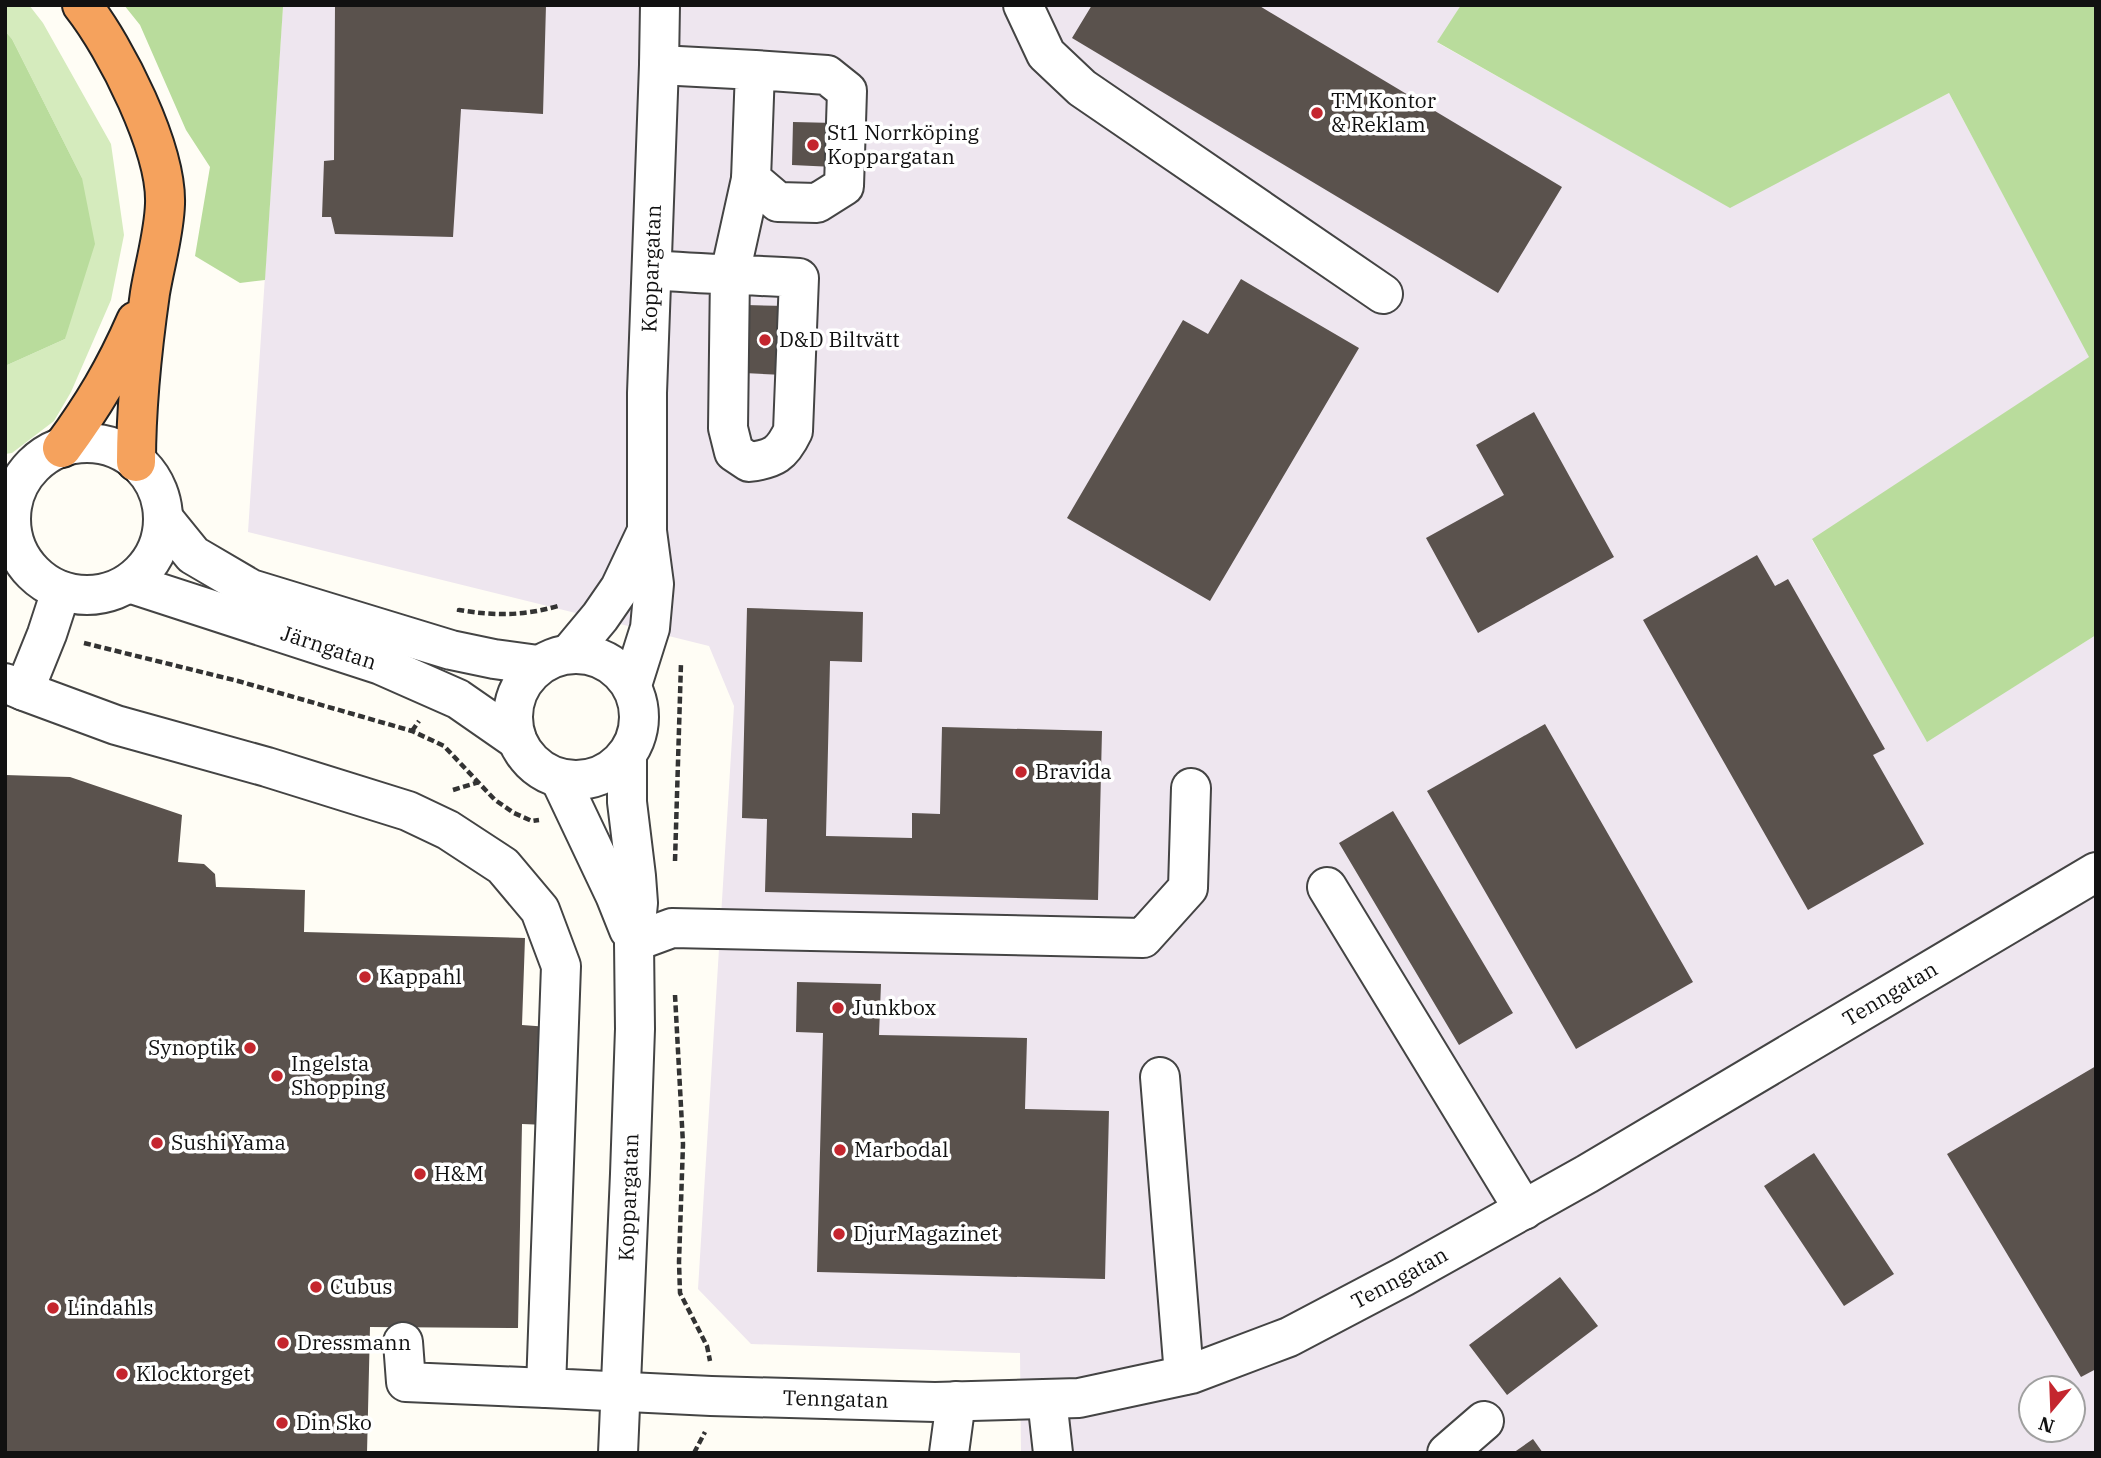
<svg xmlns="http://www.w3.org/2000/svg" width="2101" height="1458" viewBox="0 0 2101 1458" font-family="'IBM Plex Serif',serif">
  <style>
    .industrial { fill: #eee6ef; fill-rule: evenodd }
    .green { fill: #d5ebbd }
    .forest { fill: #b9dc9c }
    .building { fill: #5a524d }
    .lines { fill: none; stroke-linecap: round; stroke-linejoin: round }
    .minor-casing { stroke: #444; stroke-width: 42 }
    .highway-casing { stroke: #222; stroke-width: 42 }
    .path { stroke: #333; stroke-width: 4.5; stroke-dasharray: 7 3.5; stroke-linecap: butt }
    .minor { stroke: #fff; stroke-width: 38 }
    .highway { stroke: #f5a25d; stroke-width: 38 }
    .poi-dot { fill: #c4262e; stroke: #fff; stroke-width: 2.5 }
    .labels { text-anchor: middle; stroke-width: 7; stroke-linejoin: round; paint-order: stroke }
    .poi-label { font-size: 21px; fill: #111; stroke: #fff; text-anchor: start }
    .street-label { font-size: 21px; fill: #111; stroke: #fff }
  </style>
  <rect width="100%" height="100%" fill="#fffdf5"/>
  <path class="industrial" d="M 283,5 L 1461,5 L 1438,43 L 1730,207 L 1949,93 L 2090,357 L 1812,540 L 1927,741 L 2096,635 L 2096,1453 L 1021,1453 L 1020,1353 L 751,1344 L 698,1289 L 734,706 L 709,646 L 248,532 ZM 2031,1388 L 2073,1388 L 2073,1430 L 2031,1430 Z"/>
  <path class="green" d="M 5,5 L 29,5 L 43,23 L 111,144 L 124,235 L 111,300 L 71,392 L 54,421 L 12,453 L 5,454 L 5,366 L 65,339 L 82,178 L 12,39 L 5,31 Z"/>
  <path class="forest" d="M 124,5 L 281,5 L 283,7 L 265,280 L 240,283 L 195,256 L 210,167 L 186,130 L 140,25 Z
    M 1461,5 L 2096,5 L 2096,635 L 1927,742 L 1812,539 L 2089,357 L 1949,93 L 1730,208 L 1437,42 Z
    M 5,31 L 12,39 L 82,178 L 95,244 L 65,339 L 5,366 Z"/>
  <path class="building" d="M 335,5 L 546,5 L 543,114 L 461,109 L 453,237 L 335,234 L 331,217 L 322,217 L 324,161 L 334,160 Z
    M 1092,5 L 1258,5 L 1562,187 L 1498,293 L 1072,38 Z
    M 793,122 L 835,123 L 834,167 L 792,165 Z
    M 1241,279 L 1359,348 L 1210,601 L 1067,518 L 1183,320 L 1208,334 Z
    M 746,305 L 787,306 L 784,375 L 744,373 Z
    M 1534,412 L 1614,557 L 1478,633 L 1426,538 L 1504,495 L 1476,445 Z
    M 1757,555 L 1775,586 L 1788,579 L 1885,749 L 1873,755 L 1924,844 L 1808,910 L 1643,620 Z
    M 747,608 L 863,612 L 862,662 L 830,661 L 826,836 L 912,838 L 912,813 L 940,814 L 942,727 L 1102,731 L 1098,900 L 765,892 L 767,819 L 742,818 Z
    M 1545,724 L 1693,982 L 1576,1049 L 1427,791 Z
    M 5,775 L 70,777 L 182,815 L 178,862 L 204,864 L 215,874 L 216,887 L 305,890 L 304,932 L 525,938 L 522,1025 L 549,1027 L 547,1125 L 522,1124 L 518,1328 L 370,1327 L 367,1453 L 5,1453 Z
    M 1393,811 L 1513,1013 L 1459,1045 L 1339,843 Z
    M 797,982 L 881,984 L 879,1035 L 1027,1038 L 1025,1109 L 1109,1111 L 1105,1279 L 817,1272 L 823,1033 L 796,1032 Z
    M 2096,1066 L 2096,1369 L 2081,1377 L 1947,1154 Z
    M 1814,1153 L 1894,1274 L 1844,1306 L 1764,1186 Z
    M 1560,1277 L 1598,1326 L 1507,1395 L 1469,1345 Z
    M 1533,1439 L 1543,1453 L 1513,1453 Z"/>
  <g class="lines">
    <defs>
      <g id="minor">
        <path d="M 1023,5 L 1046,54 L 1082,88 L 1383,294"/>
        <path d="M 659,65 L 755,70 L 751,179 L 778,202 L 817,203 L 844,186 L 847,91 L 827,75 L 755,70"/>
        <path d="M 652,270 C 701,274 750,275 799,278 L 793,431 C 782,454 774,459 749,462 L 734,452 L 728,428 L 730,274 L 751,179"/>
        <circle cx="87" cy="519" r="76"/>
        <path d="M 163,518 L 193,555 L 251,589 L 451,650 L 494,659 L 538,665"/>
        <path id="s1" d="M 129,583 L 381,665 L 458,699 L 517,740"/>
        <path d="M 570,653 L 600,617 L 620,588 L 647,531"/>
        <circle cx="576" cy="717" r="63"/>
        <path d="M 5,683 L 24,691 L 47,634 L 61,591"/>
        <path id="s2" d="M 632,685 L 650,628 L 654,584 L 647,531 L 647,393 L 659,65 L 660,5"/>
        <path id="s3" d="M 24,691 L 116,725 L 267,767 L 408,811 L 448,830 L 503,866 L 540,910 L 561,966 L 546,1388 L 711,1396 L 935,1402 L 1079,1398 L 1191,1374 L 1289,1337 L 1403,1277 L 1587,1174 L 2096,872"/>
        <path d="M 560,779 L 615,895 L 629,930"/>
        <path d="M 1327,887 L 1524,1210"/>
        <path d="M 634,942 L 672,928 L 1143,938 L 1188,888 L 1191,788"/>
        <path d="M 1160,1077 L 1184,1375"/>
        <path d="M 403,1342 L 406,1382 L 546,1388"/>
        <path d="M 1047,1399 L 1053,1453"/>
        <path id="s4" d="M 618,1453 L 630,1174 L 635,1029 L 634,942 L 638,903 L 636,876 L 627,802 L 627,756"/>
        <path d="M 949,1453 L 956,1401"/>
        <path d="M 1447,1453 L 1484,1421"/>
      </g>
      <path id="highway" d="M 82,5 C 116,48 167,149 165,204 C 164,234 155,263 150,293 C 142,349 136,406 136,462
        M 62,448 C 93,406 115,369 136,321"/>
    </defs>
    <use href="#minor" class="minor-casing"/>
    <use href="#highway" class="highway-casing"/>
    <path class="path" d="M 459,612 L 459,610 C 495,616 523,616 558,606
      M 84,643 L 238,681 L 412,731 L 444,746 L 495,800 L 514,813 L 532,821 L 539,820
      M 412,731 L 419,721
      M 453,790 L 479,782
      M 675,861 L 681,663
      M 675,995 L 683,1144 L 679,1262 L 680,1293 L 707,1346 L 710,1361
      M 694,1453 L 705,1432"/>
    <use href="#minor" class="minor"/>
    <use href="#highway" class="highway"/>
  </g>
  <g class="poi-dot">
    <circle cx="1317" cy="113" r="7"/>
    <circle cx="813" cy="145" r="7"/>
    <circle cx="765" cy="340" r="7"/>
    <circle cx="1021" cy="772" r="7"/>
    <circle cx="365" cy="977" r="7"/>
    <circle cx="838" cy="1008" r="7"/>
    <circle cx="250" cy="1048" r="7"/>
    <circle cx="277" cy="1076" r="7"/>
    <circle cx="157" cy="1143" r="7"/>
    <circle cx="840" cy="1150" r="7"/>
    <circle cx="420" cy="1174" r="7"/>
    <circle cx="839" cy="1234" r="7"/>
    <circle cx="316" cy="1287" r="7"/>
    <circle cx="53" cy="1308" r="7"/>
    <circle cx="283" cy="1343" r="7"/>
    <circle cx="122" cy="1374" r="7"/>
    <circle cx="282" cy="1423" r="7"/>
  </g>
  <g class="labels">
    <g class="poi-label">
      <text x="1331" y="108">TM Kontor<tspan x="1331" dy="24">&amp; Reklam</tspan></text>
      <text x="827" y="140">St1 Norrköping<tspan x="827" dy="24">Koppargatan</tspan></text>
      <text x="779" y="347">D&amp;D Biltvätt</text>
      <text x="1035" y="779">Bravida</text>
      <text x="379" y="984">Kappahl</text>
      <text x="852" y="1015">Junkbox</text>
      <text x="236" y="1055" text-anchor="end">Synoptik</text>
      <text x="291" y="1071">Ingelsta<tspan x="291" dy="24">Shopping</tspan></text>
      <text x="171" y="1150">Sushi Yama</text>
      <text x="854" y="1157">Marbodal</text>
      <text x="434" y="1181">H&amp;M</text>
      <text x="853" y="1241">DjurMagazinet</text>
      <text x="330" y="1294">Cubus</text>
      <text x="67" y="1315">Lindahls</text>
      <text x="297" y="1350">Dressmann</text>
      <text x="136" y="1381">Klocktorget</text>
      <text x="296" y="1430">Din Sko</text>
    </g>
    <g class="street-label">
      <text dy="7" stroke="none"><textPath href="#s2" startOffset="420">Koppargatan</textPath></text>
      <text dy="7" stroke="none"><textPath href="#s1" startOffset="210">Järngatan</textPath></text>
      <text dy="7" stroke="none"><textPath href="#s3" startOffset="2497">Tenngatan</textPath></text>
      <text dy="7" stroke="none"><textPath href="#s4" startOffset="256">Koppargatan</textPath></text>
      <text dy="7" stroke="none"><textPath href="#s3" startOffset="1930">Tenngatan</textPath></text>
      <text dy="7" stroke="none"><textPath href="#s3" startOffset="1342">Tenngatan</textPath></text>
    </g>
  </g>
  <rect width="2101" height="1458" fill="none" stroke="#111111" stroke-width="14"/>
  <g transform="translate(2052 1409) rotate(199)"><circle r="33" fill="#ffffff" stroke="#a0a0a0" stroke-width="2"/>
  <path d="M0-5L12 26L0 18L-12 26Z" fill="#c4262e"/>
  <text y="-10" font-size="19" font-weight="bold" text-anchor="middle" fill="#111111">N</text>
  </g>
</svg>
